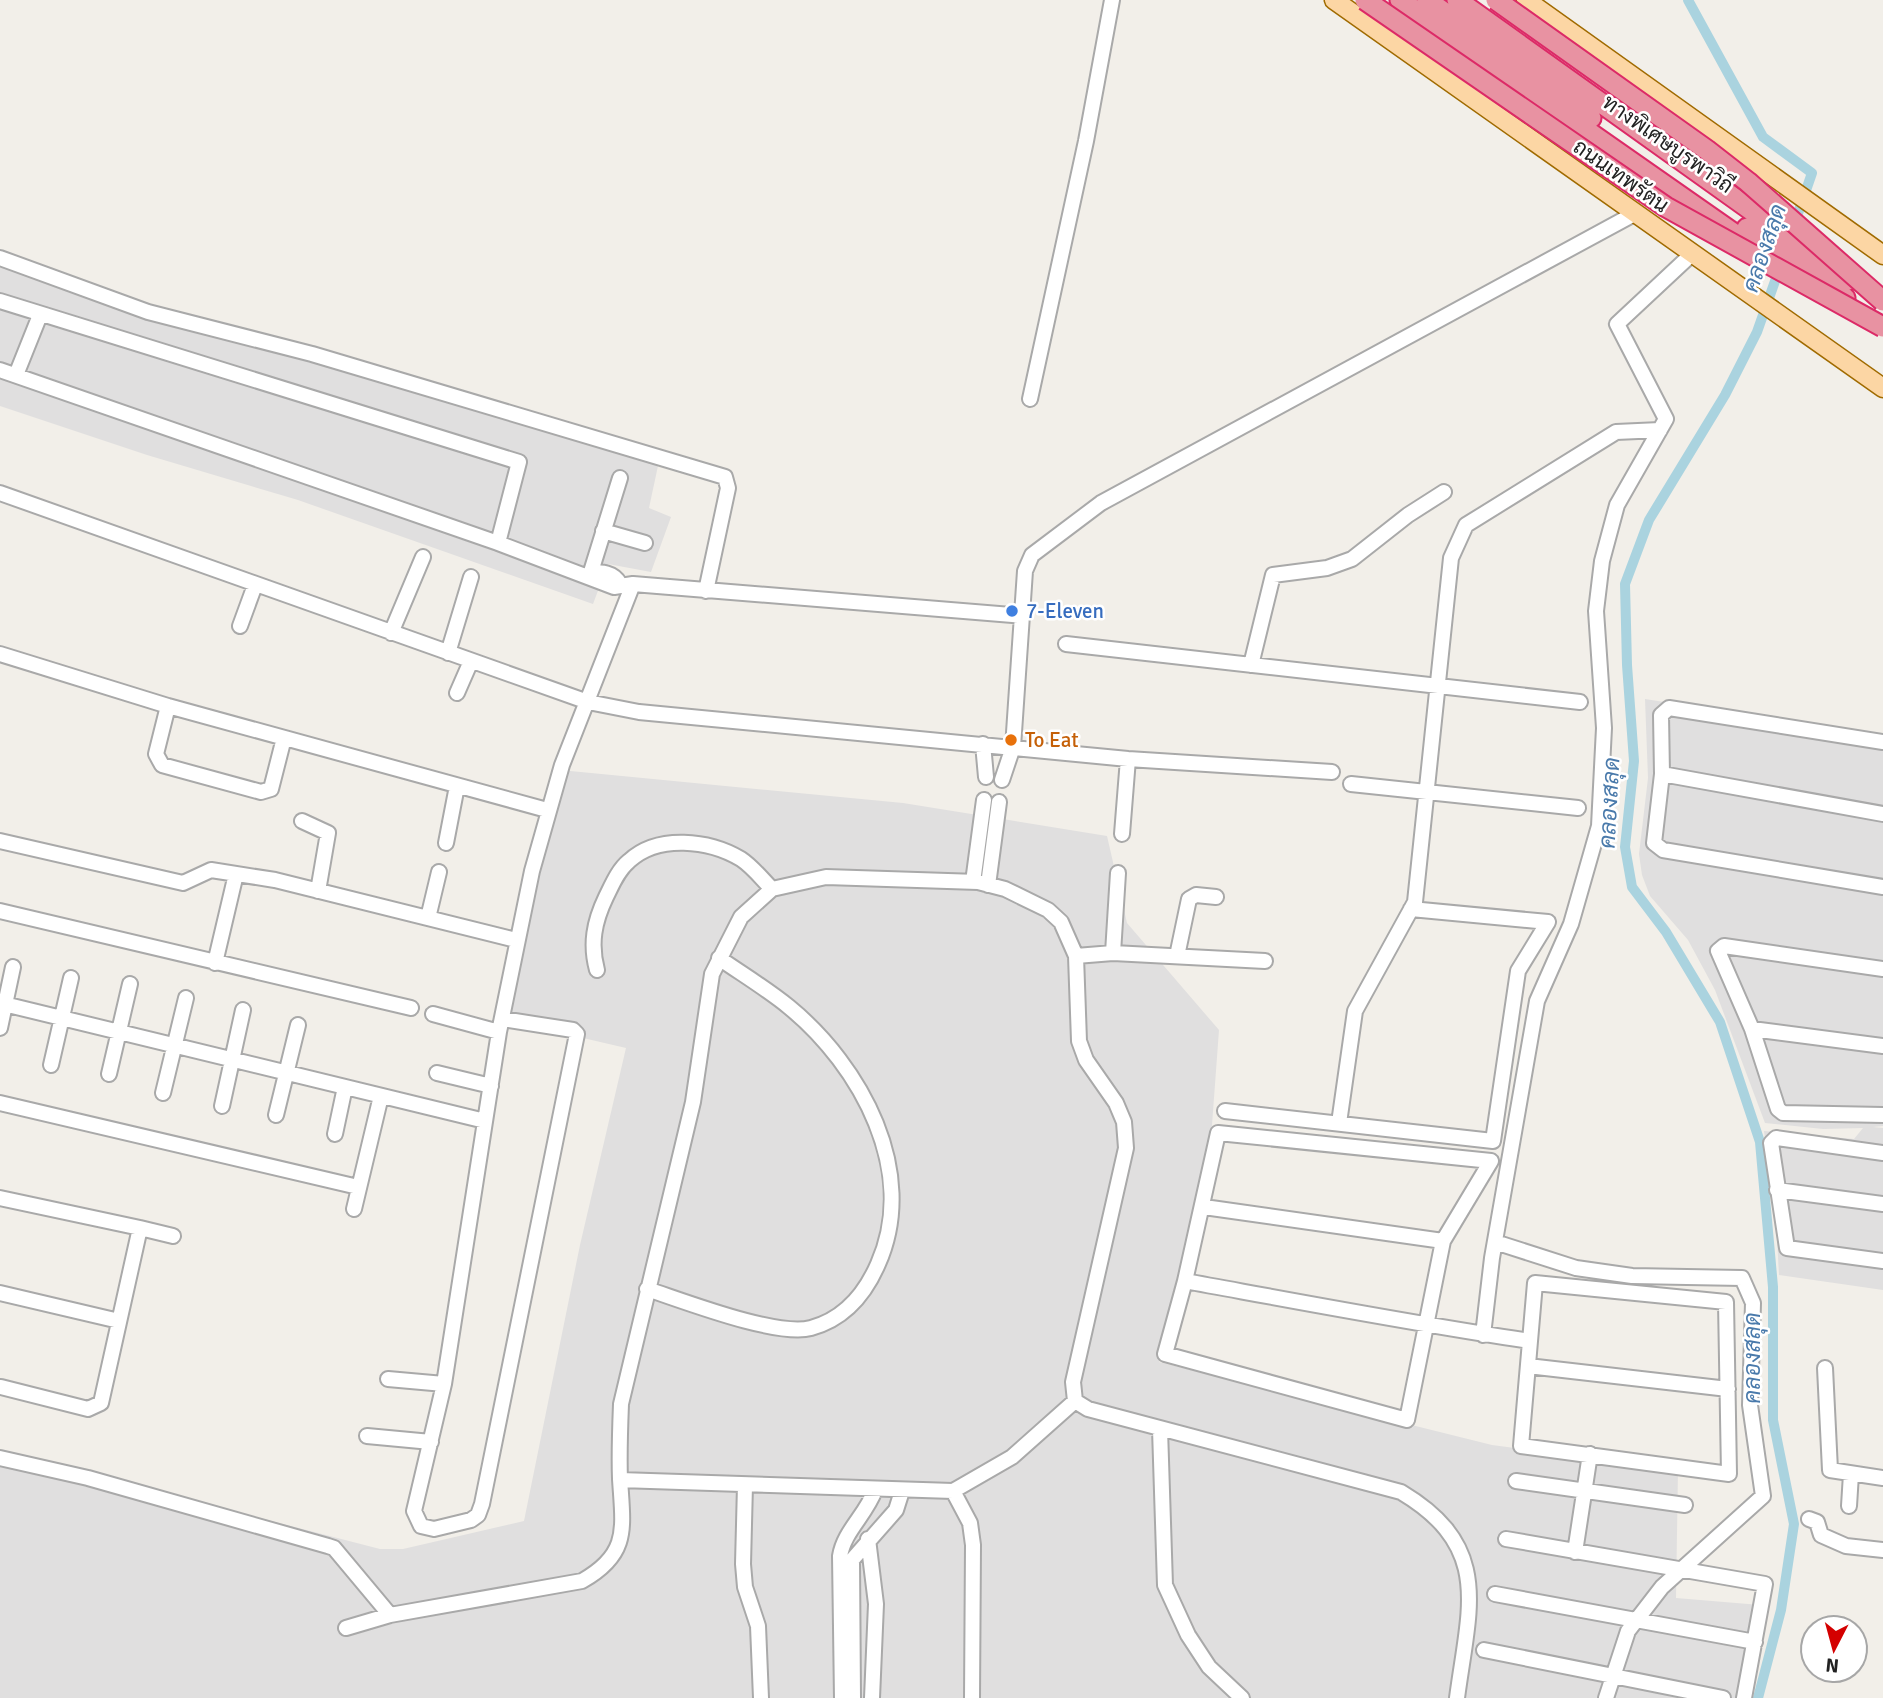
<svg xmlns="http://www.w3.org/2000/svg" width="1883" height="1698" viewBox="0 0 1883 1698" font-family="Signika,Sarabun,sans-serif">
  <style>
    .residential { fill: #e0dfdf }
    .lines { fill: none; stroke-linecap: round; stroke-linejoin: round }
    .canal { stroke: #aad3df; stroke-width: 10 }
    .minor-casing { stroke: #a9a9a9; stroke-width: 18 }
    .major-casing { stroke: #a06b00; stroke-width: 21 }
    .highway-casing { stroke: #dc2a67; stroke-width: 23 }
    .minor { stroke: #fff; stroke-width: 14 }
    .major { stroke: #fcd6a4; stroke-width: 18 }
    .highway { stroke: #e892a2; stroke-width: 19 }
    .highway-bridge-casing { stroke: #dc2a67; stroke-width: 23; stroke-linecap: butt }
    .highway-bridge { stroke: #e892a2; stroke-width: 19 }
    .shop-dot { fill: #3f7fe0; stroke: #fff; stroke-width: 2.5 }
    .food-dot { fill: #e8710a; stroke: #fff; stroke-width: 2.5 }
    .labels { text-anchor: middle; stroke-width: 5; stroke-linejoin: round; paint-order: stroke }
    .street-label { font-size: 21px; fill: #222; stroke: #fff }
    .shop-label { font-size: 21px; fill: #366cbe; stroke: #fff; text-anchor: start }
    .food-label { font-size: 21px; fill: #c56008; stroke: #fff; text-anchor: start }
    .water-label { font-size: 23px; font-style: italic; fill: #4a7aab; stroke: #fff }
  </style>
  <rect width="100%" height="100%" fill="#f2efe9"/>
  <path class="residential" d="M 0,260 L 229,336 L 659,461 L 649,508 L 671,517 L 651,572 L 608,564 L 593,604 L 298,500 L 147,455 L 0,406 Z
    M 1645,699 L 1883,736 L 1883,1126 L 1873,1127 L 1883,1128 L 1883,1290 L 1779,1275 L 1776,1220 L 1764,1131 L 1854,1139 L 1863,1128 L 1823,1129 L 1765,1123 L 1715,990 L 1688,940 L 1650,896 L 1642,875 L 1639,854 L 1648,778 Z
    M 560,770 L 903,803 L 1107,836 L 1127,923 L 1219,1030 L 1210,1152 L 1159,1362 L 1492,1445 L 1678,1469 L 1676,1598 L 1760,1605 L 1744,1698 L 0,1698 L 0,1451 L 380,1549 L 403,1549 L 524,1521 L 580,1245 L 626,1048 L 502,1019 Z"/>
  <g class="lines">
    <path class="canal" d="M 1688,0 L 1763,137 L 1812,173 L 1794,225
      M 1758,1698 L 1781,1610 L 1794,1524 L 1773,1420 L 1773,1287 L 1760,1142 L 1720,1022 L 1666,932 L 1632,887 L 1625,847 L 1634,761 L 1627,665 L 1625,584 L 1649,520 L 1725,395 L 1757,332 L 1780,267"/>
    <defs>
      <path id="minor" d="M 0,258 L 148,312 L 312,354 L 725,477 L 728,488 L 706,591
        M 0,301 L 519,462 L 498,543
        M 0,370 L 498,543 L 614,587 L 633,584 L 1023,616
        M 16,375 L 40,315
        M 1030,399 L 1086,141 L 1112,0
        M 0,493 L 588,702 L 639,712 L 1128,759 L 1332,772
        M 603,531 L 645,543
        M 590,575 L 620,478
        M 590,575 C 601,570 614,573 620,584
        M 240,626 L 255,585
        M 391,633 L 423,557
        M 1066,644 L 1580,702
        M 448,653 L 471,577
        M 0,654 L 168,706 L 547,810
        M 1251,665 L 1273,575 L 1327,568 L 1352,559 L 1408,515 L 1444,492
        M 457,693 L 471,661
        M 168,706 L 156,754 L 162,765 L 261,792 L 271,789 L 284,738
        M 1883,742 L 1669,708 L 1661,715 L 1662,774 L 1654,843 L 1663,850 L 1883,887
        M 983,744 L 986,777
        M 1662,774 L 1883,814
        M 1002,780 L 1013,747 L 1025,571 L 1032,555 L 1101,503 L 1634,214
        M 1351,784 L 1578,808
        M 302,821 L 328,833 L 318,891
        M 1122,834 L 1128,759
        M 0,841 L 183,883 L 211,870 L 275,880 L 516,940
        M 446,843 L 457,786
        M 973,882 L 984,800
        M 988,885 L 999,802
        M 0,911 L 411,1008
        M 428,918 L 439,872
        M 1113,953 L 1118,873
        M 1076,956 L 1113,953 L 1265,961
        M 1177,956 L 1189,899 L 1196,895 L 1216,897
        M 215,963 L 236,874
        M 1883,969 L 1724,946 L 1718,951 L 1752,1029 L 1778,1109 L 1783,1113 L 1883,1115
        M 597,970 C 590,944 594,922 606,897 C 612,885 618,870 629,861 C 658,834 709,840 741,859 C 753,867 762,879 772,889
        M 0,1003 L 485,1121
        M 433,1014 L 499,1032
        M 502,1019 L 573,1030 L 577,1034 L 482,1504 L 478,1515 L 471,1520 L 434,1529 L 421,1526 L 414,1511 L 444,1384 L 499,1032 L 532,871 L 562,765 L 633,584
        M 0,1028 L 13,967
        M 1752,1029 L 1883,1046
        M 51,1065 L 71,978
        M 437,1073 L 491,1086
        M 109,1074 L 130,984
        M 163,1093 L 186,998
        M 0,1103 L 358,1187
        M 222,1106 L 243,1010
        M 1225,1111 L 1493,1141 L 1518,971 L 1548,922 L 1411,909
        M 276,1115 L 298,1025
        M 1339,1123 L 1355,1011 L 1415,902 L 1451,558 L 1466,525 L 1616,432 L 1660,430
        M 335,1134 L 345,1087
        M 1883,1153 L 1776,1138 L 1771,1143 L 1787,1248 L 1883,1261
        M 1777,1190 L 1883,1204
        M 0,1198 L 140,1228 L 101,1403 L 88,1409 L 1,1387
        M 1204,1207 L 1443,1241
        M 354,1209 L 381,1096
        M 140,1228 L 173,1236
        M 1495,1242 L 1576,1268 L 1632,1276 L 1742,1278 L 1753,1303 L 1750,1405 L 1763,1496 L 1662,1587 L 1628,1631 L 1606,1698
        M 1185,1281 L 1165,1354 L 1407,1420 L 1443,1241 L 1491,1161 L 1218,1133 L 1185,1281 C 1300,1302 1415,1324 1530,1341
        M 1535,1283 L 1726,1302 L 1729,1474 L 1521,1446 Z
        M 647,1289 C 684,1301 776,1337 811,1328 C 844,1319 865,1294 878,1264 C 919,1172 861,1066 789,1007 C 767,989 742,974 719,958
        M 0,1293 L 119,1321
        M 1483,1335 L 1492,1258 L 1537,1001 L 1571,924 L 1599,826 L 1604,728 L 1596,611 L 1602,561 L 1617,505 L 1666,419 L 1617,324 L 1692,254
        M 1528,1366 L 1728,1389
        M 1825,1368 L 1830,1470 L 1883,1478
        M 388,1379 L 444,1384
        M 1160,1429 L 1165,1585 L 1188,1635 L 1209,1667 L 1242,1698
        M 367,1436 L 431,1442
        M 0,1458 L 88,1478 L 328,1546 L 334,1548 L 390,1615
        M 620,1480 L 953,1491 L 1012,1457 L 1075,1401
        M 1516,1481 L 1685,1505
        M 745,1485 L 743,1564 L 745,1587 L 758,1626 L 761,1698
        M 953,1491 L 970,1523 L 973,1545 L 972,1698
        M 1849,1506 L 1851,1474
        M 1809,1519 L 1817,1522 L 1821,1535 L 1846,1546 L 1883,1550
        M 868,1539 L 876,1604 L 872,1698
        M 1506,1539 L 1765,1584 L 1744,1698
        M 1575,1552 L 1590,1454
        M 1495,1594 L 1755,1642
        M 346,1628 L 390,1615 L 582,1581 C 630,1554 623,1528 620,1479 C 619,1454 620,1429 621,1404 L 693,1102 L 712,974 L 741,917 L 772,889 L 826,877 L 978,882 L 1005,889 L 1048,910 L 1061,922 L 1076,956 L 1079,1041 L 1086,1060 L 1116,1103 L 1124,1122 L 1126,1148 L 1073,1382 L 1075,1401 L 1088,1409 L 1401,1492 C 1493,1547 1469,1607 1457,1698
        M 1484,1650 L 1723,1698
        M 842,1698 L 840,1556 C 844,1531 866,1515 875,1490
        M 853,1698 L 852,1560 L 896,1510 L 902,1491"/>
      <path id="major" d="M 1334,0 L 1883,388
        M 1526,0 L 1883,255"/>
      <path id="highway" d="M 1400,0 L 1756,249
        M 1427,0 L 1591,118
        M 1457,0 L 1849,280
        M 1747,228 L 1845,298"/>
    </defs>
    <use href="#minor" class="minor-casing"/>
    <use href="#major" class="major-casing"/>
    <use href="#highway" class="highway-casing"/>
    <use href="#minor" class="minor"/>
    <use href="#major" class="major"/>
    <use href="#highway" class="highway"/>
    <defs>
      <path id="highway-bridge" d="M 1365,0 L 1666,207 L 1883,327
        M 1496,0 L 1707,150 L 1748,182 L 1883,301"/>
    </defs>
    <use href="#highway-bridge" class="highway-bridge-casing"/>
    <use href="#highway-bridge" class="highway-bridge"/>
  </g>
  <circle class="shop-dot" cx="1012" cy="611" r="7"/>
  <circle class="food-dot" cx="1011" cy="740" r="7"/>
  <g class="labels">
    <g class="street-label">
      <text transform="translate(1668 144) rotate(35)" y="7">ทางพิเศษบูรพาวิถี</text>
      <text transform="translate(1621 176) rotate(35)" y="7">ถนนเทพรัตน</text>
    </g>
    <g class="shop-label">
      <text x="1026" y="618">7-Eleven</text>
    </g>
    <g class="food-label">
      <text x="1025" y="747">To Eat</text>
    </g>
    <g class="water-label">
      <text transform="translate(1764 248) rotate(-71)" y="8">คลองสลุด</text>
      <text transform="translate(1609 803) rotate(-87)" y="8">คลองสลุด</text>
      <text transform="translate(1752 1358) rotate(-90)" y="8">คลองสลุด</text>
    </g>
  </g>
  <g transform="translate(1834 1649) rotate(186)"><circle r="33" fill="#ffffff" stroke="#a7a7a7" stroke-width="2"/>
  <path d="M0-5L12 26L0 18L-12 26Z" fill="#d40000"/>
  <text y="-10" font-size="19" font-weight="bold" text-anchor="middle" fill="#222222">N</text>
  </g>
</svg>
